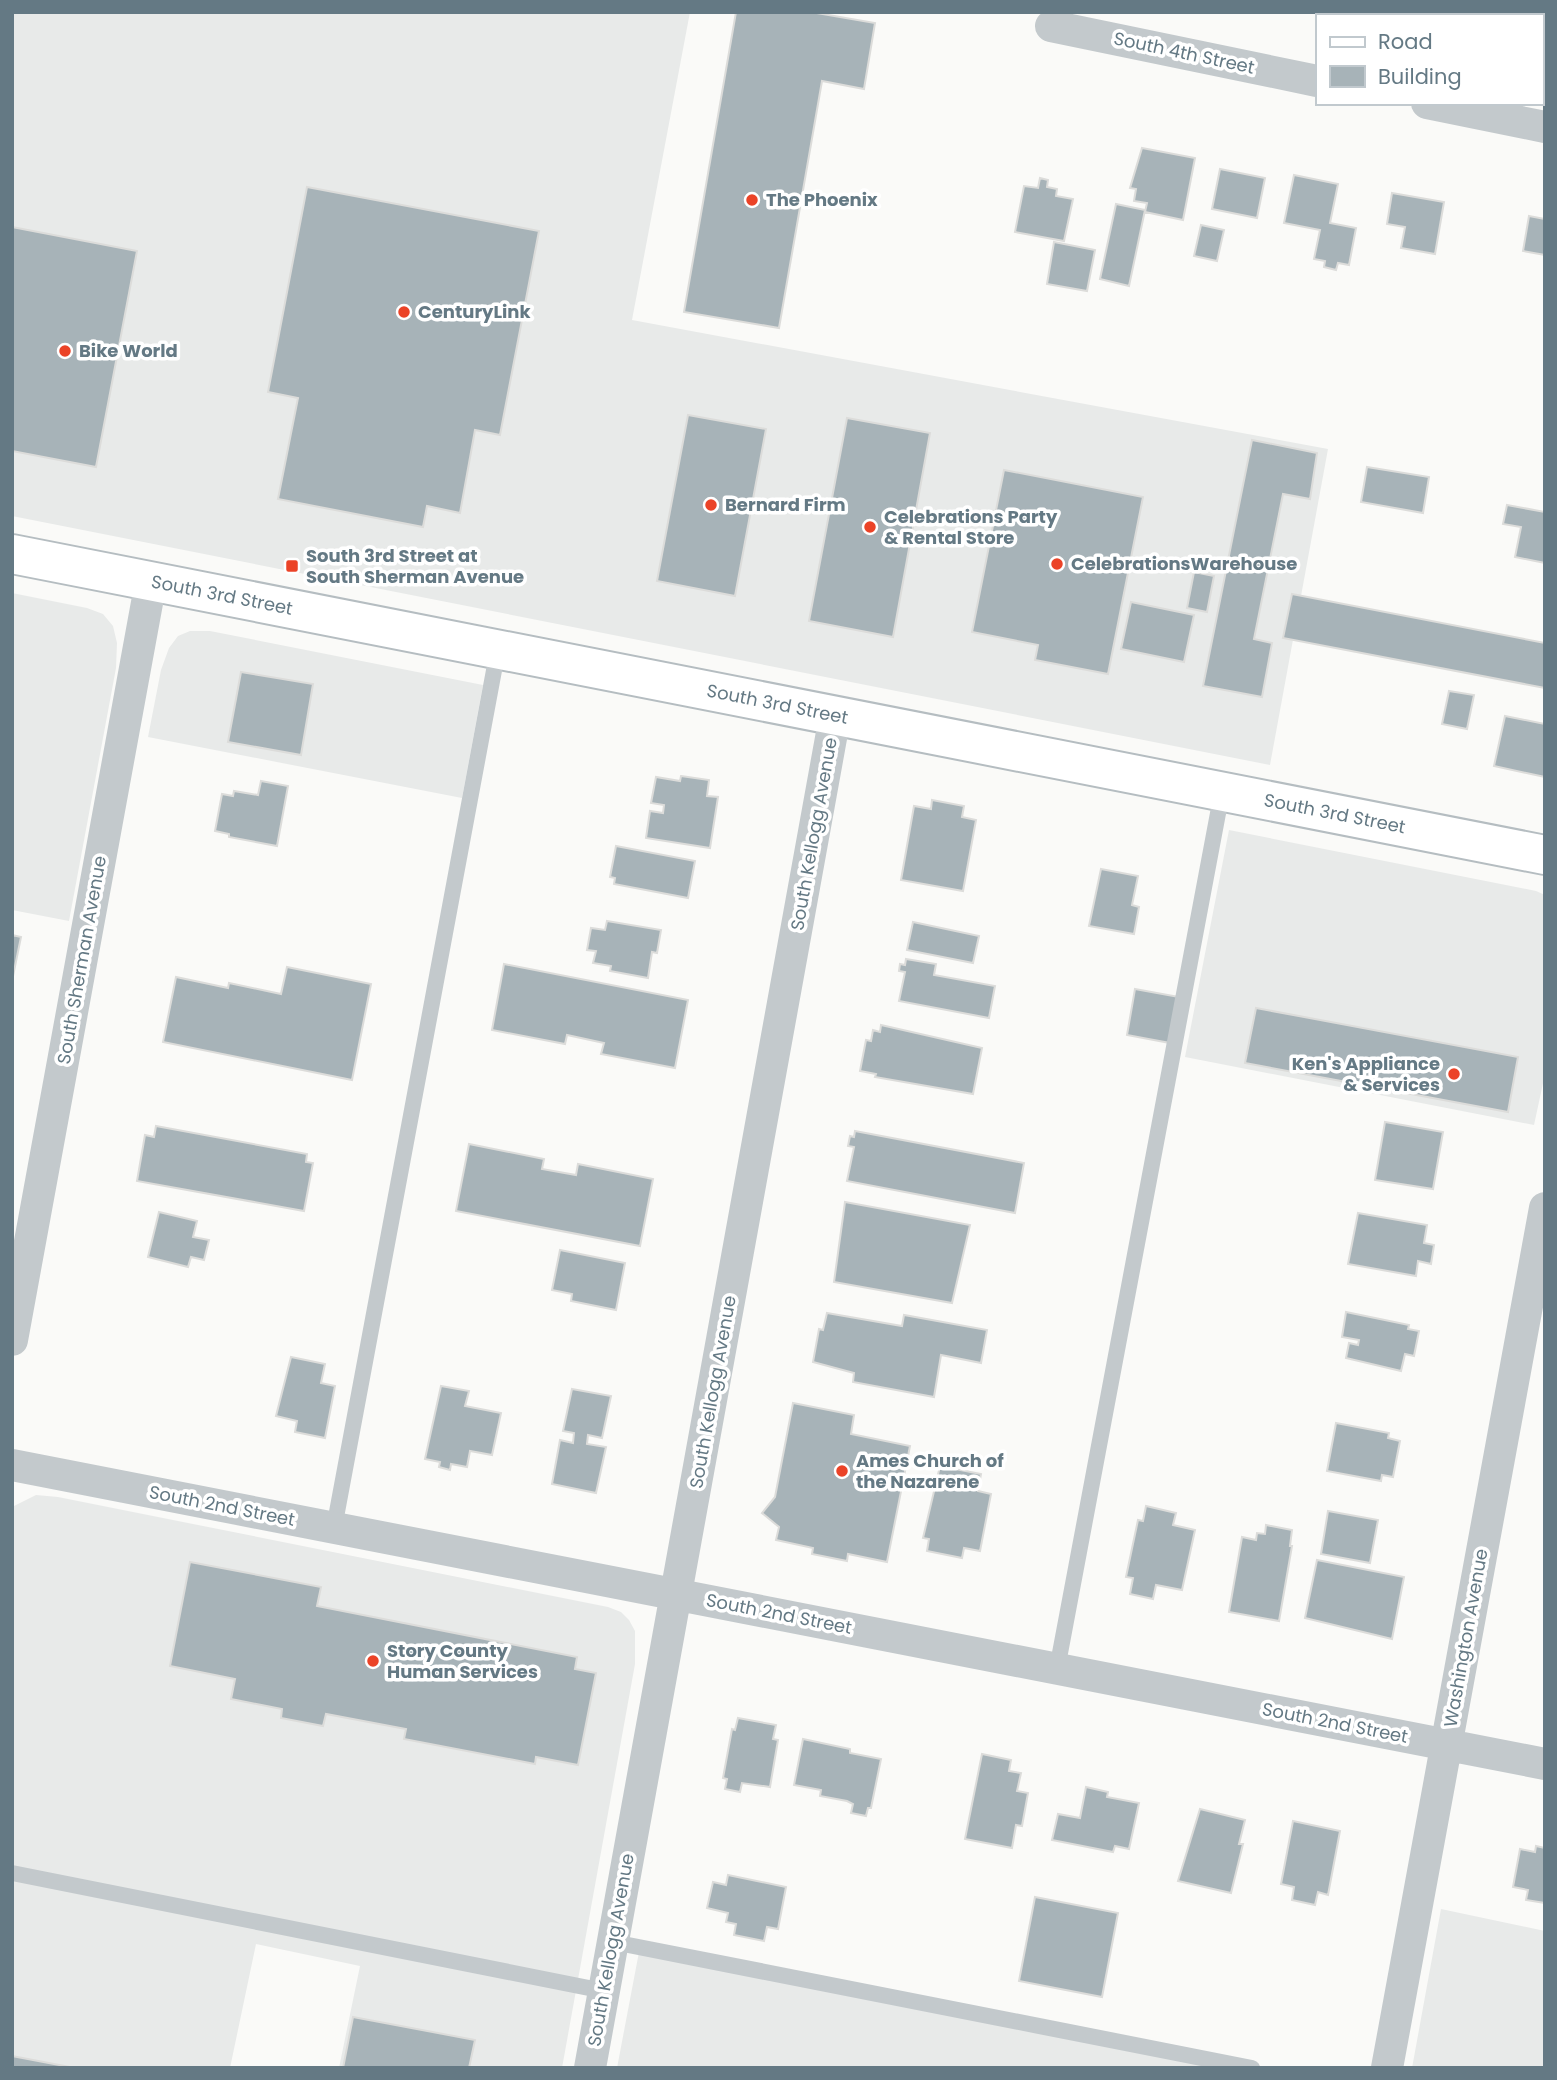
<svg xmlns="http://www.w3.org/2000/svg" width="1557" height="2080" viewBox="0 0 1557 2080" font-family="Poppins,sans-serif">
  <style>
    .built { fill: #e8eae9 }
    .building { fill: #a7b3b8; stroke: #dcdcda; stroke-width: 2 }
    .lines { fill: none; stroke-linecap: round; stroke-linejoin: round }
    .secondary-casing { stroke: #b5bdc1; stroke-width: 42 }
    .service { stroke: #c3c9cc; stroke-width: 16 }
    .minor { stroke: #c3c9cc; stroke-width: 32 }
    .secondary { stroke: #fff; stroke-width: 38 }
    .poi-dot { fill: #eb4327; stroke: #fff; stroke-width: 2.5 }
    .labels { text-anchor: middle; stroke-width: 7; stroke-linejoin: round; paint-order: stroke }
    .street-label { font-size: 18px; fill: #647984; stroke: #fff }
    .poi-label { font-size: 18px; font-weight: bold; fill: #647984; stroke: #fff; text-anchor: start }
  </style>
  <rect width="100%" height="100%" fill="#fafaf8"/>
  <path class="built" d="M 12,12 L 690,12 L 632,320 L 1328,449 L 1270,765 L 12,516 Z
    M 12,593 L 87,608 L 103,614 L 113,626 L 117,643 L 116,668 L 69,921 L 12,910 Z
    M 190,631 L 210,631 L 483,685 L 462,798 L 148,737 L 161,670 L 169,648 L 178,636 Z
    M 1229,830 L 1536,891 L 1545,895 L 1545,1074 L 1534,1125 L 1185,1057 Z
    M 36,1495 L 58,1497 L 608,1607 L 621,1612 L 629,1620 L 635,1631 L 635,1664 L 562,2068 L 339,2068 L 360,1966 L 256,1944 L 230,2068 L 12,2068 L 12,1507 Z
    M 1441,1909 L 1545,1931 L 1545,2068 L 1412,2068 Z
    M 639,1952 L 1225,2068 L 617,2068 Z"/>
  <path class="building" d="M 736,12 L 811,12 L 875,23 L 864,89 L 822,81 L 779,328 L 684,312 Z
    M 1142,148 L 1195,158 L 1183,220 L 1145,212 L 1147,203 L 1134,201 L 1136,189 L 1130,188 Z
    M 1220,169 L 1265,178 L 1257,218 L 1212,209 Z
    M 1294,175 L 1338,184 L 1330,223 L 1356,228 L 1349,265 L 1338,263 L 1336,270 L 1324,267 L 1325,261 L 1314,259 L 1320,230 L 1284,223 Z
    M 1040,178 L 1048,180 L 1047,187 L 1057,189 L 1056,196 L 1073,199 L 1064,241 L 1015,232 L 1024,186 L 1038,188 Z
    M 307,187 L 539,231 L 500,435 L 475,430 L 460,513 L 427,506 L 423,527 L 278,499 L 298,398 L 268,392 Z
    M 1392,193 L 1444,202 L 1435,254 L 1401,248 L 1405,227 L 1387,224 Z
    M 1116,204 L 1145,210 L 1129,286 L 1100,279 Z
    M 1529,216 L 1545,219 L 1545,255 L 1523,251 Z
    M 1201,225 L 1224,230 L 1217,261 L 1194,256 Z
    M 12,227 L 137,251 L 96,467 L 12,451 Z
    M 1054,242 L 1095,250 L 1087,291 L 1047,284 Z
    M 688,415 L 766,429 L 735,596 L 657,581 Z
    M 847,418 L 930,433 L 893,637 L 809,621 Z
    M 1252,440 L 1317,453 L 1310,499 L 1283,494 L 1254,639 L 1272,643 L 1262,697 L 1203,686 Z
    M 1367,467 L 1429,477 L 1423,513 L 1361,502 Z
    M 1004,470 L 1143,497 L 1108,674 L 1035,660 L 1038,645 L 972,632 Z
    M 1507,505 L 1545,512 L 1545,563 L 1515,557 L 1521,527 L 1503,524 Z
    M 1194,572 L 1214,576 L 1207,612 L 1187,608 Z
    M 1292,594 L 1545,643 L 1545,688 L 1283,638 Z
    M 1131,602 L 1194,615 L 1184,662 L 1121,649 Z
    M 241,672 L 313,684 L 301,755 L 228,742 Z
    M 1449,691 L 1474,695 L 1467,729 L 1442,724 Z
    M 1505,716 L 1545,724 L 1545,777 L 1494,766 Z
    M 681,776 L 709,780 L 707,796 L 718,797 L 710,848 L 646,838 L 650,811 L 663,813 L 664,805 L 651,803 L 656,777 L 680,781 Z
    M 261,781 L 288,786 L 277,846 L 229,837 L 229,834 L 215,831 L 222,794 L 233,796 L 234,791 L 258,795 Z
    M 932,800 L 964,806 L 962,817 L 976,820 L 963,891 L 901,880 L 914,806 L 931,809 Z
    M 616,846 L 695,861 L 688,898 L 614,884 L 615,878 L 610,877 Z
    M 1101,869 L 1138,876 L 1132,905 L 1139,907 L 1134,934 L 1089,926 Z
    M 607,921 L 661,930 L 657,953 L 652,952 L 648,978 L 610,971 L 611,966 L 593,963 L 596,951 L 587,950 L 591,928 L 605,930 Z
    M 913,922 L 979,936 L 973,963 L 907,950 Z
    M 12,935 L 21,937 L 12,981 Z
    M 906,959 L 936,964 L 934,975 L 995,986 L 989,1018 L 899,1001 L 905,972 L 899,971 L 900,964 L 905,965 Z
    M 504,964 L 688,1000 L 675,1068 L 601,1054 L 604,1043 L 567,1035 L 565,1044 L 492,1030 Z
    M 287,967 L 371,984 L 352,1080 L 163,1042 L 176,977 L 228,988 L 229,983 L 281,994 Z
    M 1135,989 L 1179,997 L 1170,1043 L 1127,1035 Z
    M 1256,1008 L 1518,1057 L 1508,1112 L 1245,1063 Z
    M 881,1025 L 982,1048 L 973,1094 L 875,1077 L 876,1074 L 860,1071 L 866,1040 L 871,1041 L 873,1030 L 880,1032 Z
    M 1385,1122 L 1443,1132 L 1433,1189 L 1375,1180 Z
    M 156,1126 L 307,1154 L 306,1162 L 313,1163 L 304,1211 L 137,1181 L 145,1135 L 154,1137 Z
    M 855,1131 L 1024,1163 L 1015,1213 L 847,1181 L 854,1147 L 848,1146 L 850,1136 L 854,1137 Z
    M 469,1144 L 544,1159 L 542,1169 L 576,1175 L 578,1164 L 653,1179 L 640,1246 L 456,1211 Z
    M 845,1202 L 970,1225 L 952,1303 L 834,1282 Z
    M 159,1212 L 197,1221 L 193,1237 L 209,1240 L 204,1260 L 191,1257 L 188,1267 L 148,1257 Z
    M 1358,1213 L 1427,1225 L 1424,1243 L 1434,1245 L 1431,1264 L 1418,1261 L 1416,1276 L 1348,1264 Z
    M 560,1250 L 625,1263 L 616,1310 L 571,1301 L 572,1294 L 552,1290 Z
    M 1346,1312 L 1409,1325 L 1408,1329 L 1419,1331 L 1414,1356 L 1405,1354 L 1401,1371 L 1346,1358 L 1349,1343 L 1358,1345 L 1359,1340 L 1342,1337 Z
    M 827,1313 L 902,1326 L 904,1315 L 987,1330 L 981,1363 L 941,1355 L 934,1397 L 853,1382 L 854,1373 L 813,1362 L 819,1329 L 823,1330 Z
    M 291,1357 L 325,1364 L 321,1383 L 335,1386 L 325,1438 L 295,1432 L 297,1421 L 276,1416 Z
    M 441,1386 L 469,1391 L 465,1406 L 501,1413 L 492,1455 L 470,1451 L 467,1467 L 451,1464 L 450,1470 L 439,1467 L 440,1462 L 425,1459 Z
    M 572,1389 L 611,1396 L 602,1438 L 588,1435 L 587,1444 L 606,1447 L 596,1493 L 552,1484 L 560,1440 L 573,1443 L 574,1433 L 563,1431 Z
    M 793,1403 L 854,1415 L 851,1434 L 910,1446 L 887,1562 L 848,1554 L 847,1561 L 812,1554 L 813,1548 L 776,1540 L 779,1527 L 762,1513 L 775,1497 Z
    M 1336,1423 L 1389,1433 L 1388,1438 L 1400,1441 L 1393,1477 L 1382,1475 L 1381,1481 L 1327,1471 Z
    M 940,1466 L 981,1474 L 978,1491 L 991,1494 L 980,1551 L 964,1548 L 962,1558 L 927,1551 L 929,1539 L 923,1538 Z
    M 1146,1506 L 1176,1513 L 1173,1525 L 1195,1530 L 1182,1590 L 1156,1585 L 1153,1599 L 1130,1594 L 1133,1578 L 1126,1577 L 1138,1520 L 1143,1521 Z
    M 1328,1511 L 1378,1520 L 1370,1563 L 1321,1554 Z
    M 1266,1525 L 1292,1530 L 1290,1546 L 1292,1546 L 1279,1621 L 1229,1612 L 1242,1537 L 1256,1540 L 1257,1533 L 1265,1534 Z
    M 1317,1560 L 1404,1577 L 1392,1639 L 1305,1618 Z
    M 190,1562 L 321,1587 L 317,1606 L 577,1657 L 575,1669 L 596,1673 L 578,1765 L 536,1757 L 535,1764 L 404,1739 L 406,1729 L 326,1714 L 323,1726 L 281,1718 L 282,1709 L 231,1699 L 235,1679 L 170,1666 Z
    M 738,1718 L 776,1725 L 773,1739 L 778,1740 L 770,1787 L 742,1783 L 740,1792 L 725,1789 L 727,1779 L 723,1778 L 732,1729 L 735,1730 Z
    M 803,1739 L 850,1749 L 850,1753 L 881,1759 L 871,1808 L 868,1808 L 866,1816 L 851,1813 L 853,1804 L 847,1801 L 820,1796 L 821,1790 L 794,1785 Z
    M 982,1754 L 1011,1760 L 1009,1771 L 1021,1773 L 1017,1791 L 1028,1793 L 1022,1826 L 1016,1825 L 1012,1848 L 965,1839 Z
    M 1086,1787 L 1108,1792 L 1107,1797 L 1139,1803 L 1129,1849 L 1115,1846 L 1113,1852 L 1052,1840 L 1058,1814 L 1080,1818 Z
    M 1200,1809 L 1245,1820 L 1239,1844 L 1243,1844 L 1231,1893 L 1178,1881 Z
    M 1293,1821 L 1340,1831 L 1328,1895 L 1318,1892 L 1315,1905 L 1292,1900 L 1294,1887 L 1281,1884 Z
    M 1536,1846 L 1545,1848 L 1545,1903 L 1526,1900 L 1528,1890 L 1513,1887 L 1520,1849 L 1535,1852 Z
    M 728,1875 L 786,1887 L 778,1929 L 767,1927 L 764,1941 L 734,1935 L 736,1924 L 726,1922 L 728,1913 L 707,1908 L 713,1882 L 726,1885 Z
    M 1035,1897 L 1118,1913 L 1102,1997 L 1019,1981 Z
    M 353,2017 L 475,2040 L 469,2068 L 343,2068 Z
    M 12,2056 L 75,2068 L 12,2068 Z"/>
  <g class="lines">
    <defs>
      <g id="secondary">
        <path id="s1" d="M 12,554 L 1545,855"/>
      </g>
    </defs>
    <use href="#secondary" class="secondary-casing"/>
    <path class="service" d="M 334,1528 L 498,649
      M 1057,1669 L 1222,792
      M 12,1873 L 604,1991
      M 613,1942 L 1252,2068"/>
    <path class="minor" d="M 1051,26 L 1317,81
      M 1427,103 L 1545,127
      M 12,1340 L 151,581
      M 12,1465 L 1545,1764
      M 590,2068 L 835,716
      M 1387,2068 L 1545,1208"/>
    <use href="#secondary" class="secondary"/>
  </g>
  <g class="poi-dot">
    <circle cx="752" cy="200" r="7"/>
    <circle cx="404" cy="312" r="7"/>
    <circle cx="65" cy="351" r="7"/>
    <circle cx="711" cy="505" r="7"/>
    <circle cx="870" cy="527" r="7"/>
    <circle cx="1057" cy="564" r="7"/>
    <rect x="285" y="559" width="14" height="14" rx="3.5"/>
    <circle cx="1454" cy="1074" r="7"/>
    <circle cx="842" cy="1471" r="7"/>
    <circle cx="373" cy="1661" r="7"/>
  </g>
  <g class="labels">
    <g class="street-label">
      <text transform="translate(1184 53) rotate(12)" y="6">South 4th Street</text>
      <text dy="6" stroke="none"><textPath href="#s1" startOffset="214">South 3rd Street</textPath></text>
      <text dy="6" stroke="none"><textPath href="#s1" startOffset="780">South 3rd Street</textPath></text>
      <text dy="6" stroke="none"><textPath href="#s1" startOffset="1348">South 3rd Street</textPath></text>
      <text transform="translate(814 834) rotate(-80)" y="6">South Kellogg Avenue</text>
      <text transform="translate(82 960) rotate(-80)" y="6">South Sherman Avenue</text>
      <text transform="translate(713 1392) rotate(-80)" y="6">South Kellogg Avenue</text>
      <text transform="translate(222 1506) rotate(11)" y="6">South 2nd Street</text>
      <text transform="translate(779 1614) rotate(11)" y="6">South 2nd Street</text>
      <text transform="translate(1466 1638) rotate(-80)" y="6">Washington Avenue</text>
      <text transform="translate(1335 1723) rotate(11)" y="6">South 2nd Street</text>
      <text transform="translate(611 1950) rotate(-80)" y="6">South Kellogg Avenue</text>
    </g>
    <g class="poi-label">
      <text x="766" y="206">The Phoenix</text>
      <text x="418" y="318">CenturyLink</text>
      <text x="79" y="357">Bike World</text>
      <text x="725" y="511">Bernard Firm</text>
      <text x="884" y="523">Celebrations Party<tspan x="884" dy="21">&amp; Rental Store</tspan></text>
      <text x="306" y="562">South 3rd Street at<tspan x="306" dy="21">South Sherman Avenue</tspan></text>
      <text x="1071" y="570">CelebrationsWarehouse</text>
      <text x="1440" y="1070" text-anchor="end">Ken's Appliance<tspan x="1440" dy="21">&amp; Services</tspan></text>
      <text x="856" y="1467">Ames Church of<tspan x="856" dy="21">the Nazarene</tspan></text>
      <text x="387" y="1657">Story County<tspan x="387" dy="21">Human Services</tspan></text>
    </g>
  </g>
  <rect width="1557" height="2080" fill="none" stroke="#647984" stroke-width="28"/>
  <rect x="1316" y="14" width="228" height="91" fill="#ffffff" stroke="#c1c9ce" stroke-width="2"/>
  <rect x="1330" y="37" width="35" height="10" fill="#ffffff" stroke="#c1c9ce" stroke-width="2"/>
  <text x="1378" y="49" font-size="21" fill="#647984">Road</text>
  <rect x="1330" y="66" width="35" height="21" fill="#a7b3b8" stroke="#c1c9ce" stroke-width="2"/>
  <text x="1378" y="84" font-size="21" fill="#647984">Building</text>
</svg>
